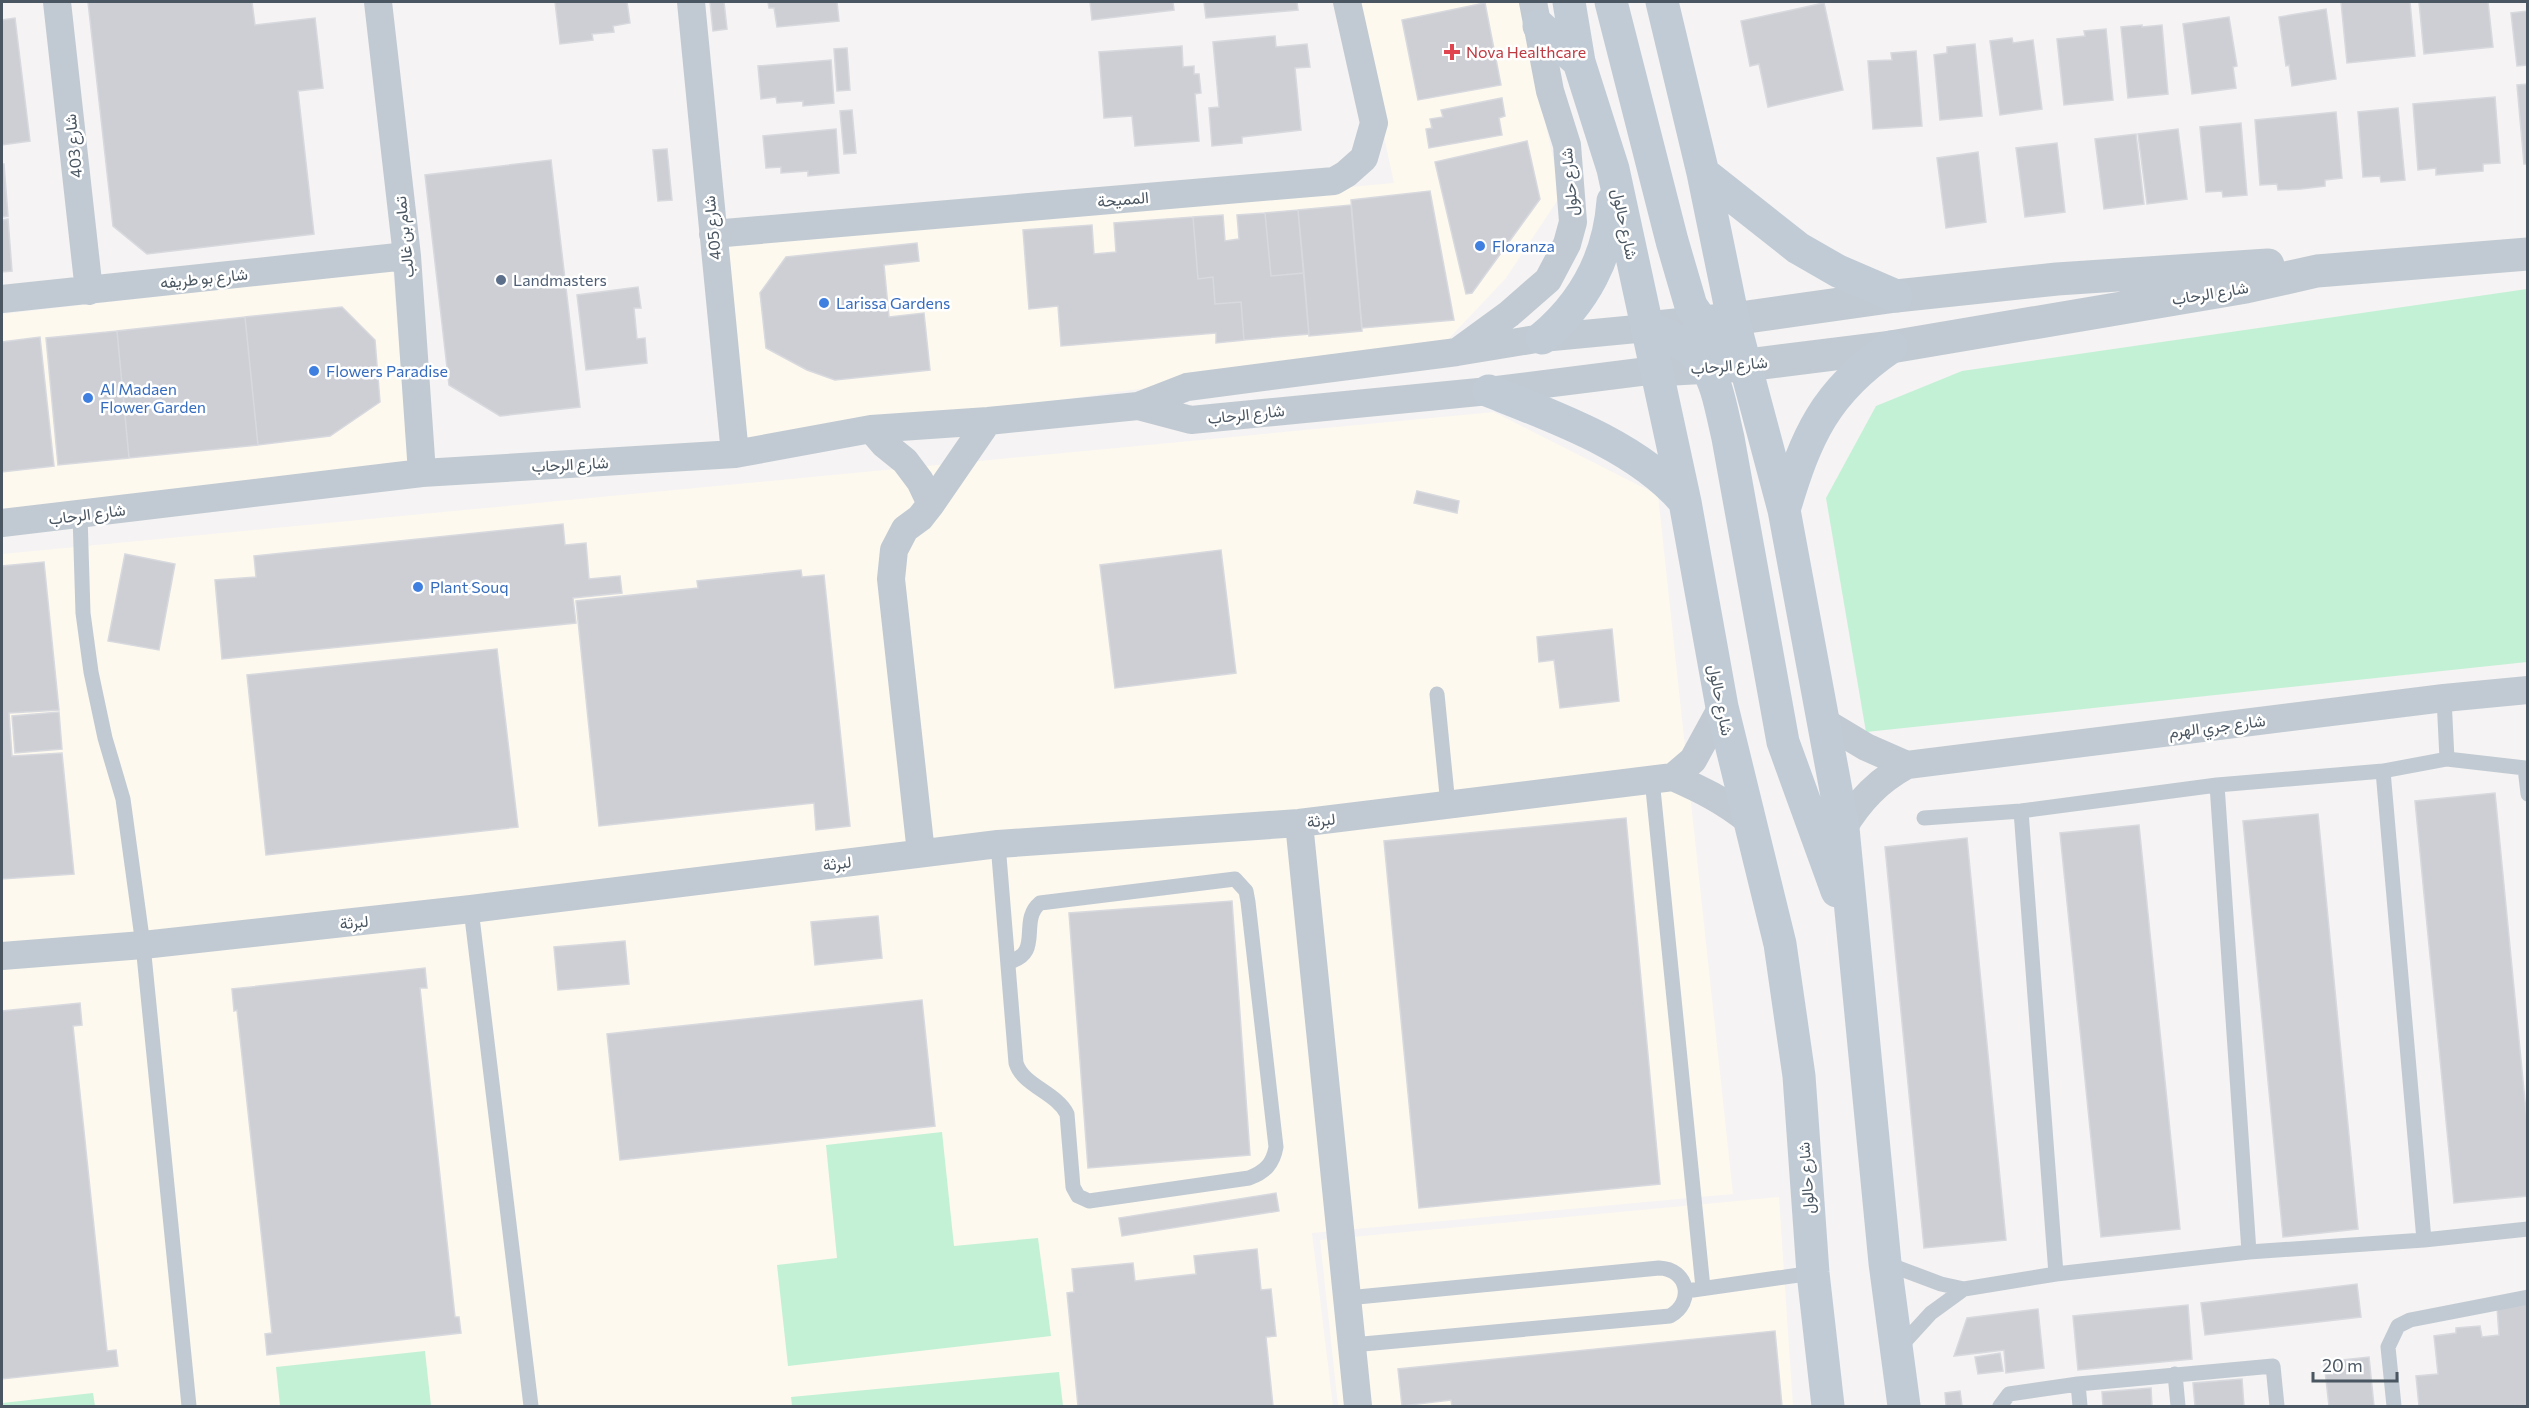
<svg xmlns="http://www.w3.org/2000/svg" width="2529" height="1408" viewBox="0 0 2529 1408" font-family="Commissioner,Vazirmatn,sans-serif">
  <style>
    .commercial { fill: #fdf9ef }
    .green { fill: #c3f1d5 }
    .building { fill: #cdcfd5; stroke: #d7d9de; stroke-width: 1.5 }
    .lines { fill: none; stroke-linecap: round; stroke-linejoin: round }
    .service { stroke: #c1cad2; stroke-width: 15 }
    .minor { stroke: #c1cad2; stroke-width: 28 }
    .tertiary { stroke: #c1cad2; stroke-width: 33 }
    .secondary { stroke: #c1cbd6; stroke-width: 33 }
    .health-dot { fill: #e0444e; stroke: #fff; stroke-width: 2 }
    .shop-dot { fill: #3f7fe0; stroke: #fff; stroke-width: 2 }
    .service-dot { fill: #5c6f8a; stroke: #fff; stroke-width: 2 }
    .labels { text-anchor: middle; stroke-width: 5; stroke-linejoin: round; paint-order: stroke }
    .health-label { font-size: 16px; fill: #be3a42; stroke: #fff; text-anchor: start }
    .street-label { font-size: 16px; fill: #4a5661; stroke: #fff }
    .shop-label { font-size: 16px; fill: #366cbe; stroke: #fff; text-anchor: start }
    .service-label { font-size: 16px; fill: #4e5e75; stroke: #fff; text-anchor: start }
  </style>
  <rect width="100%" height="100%" fill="#f5f3f3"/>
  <path class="commercial" d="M 1355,2 L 1519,2 L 1561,195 L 1506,278 L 1441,347 L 743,444 L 722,244 L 1394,183 Z
    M 393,270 L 410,482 L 2,524 L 2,314 Z
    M 1494,412 L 1658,495 L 1733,1194 L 1312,1233 L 1333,1406 L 2,1406 L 2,554 Z
    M 1779,1197 L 1793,1406 L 1338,1406 L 1320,1240 Z"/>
  <path class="green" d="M 2527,289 L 2527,662 L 1866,732 L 1826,498 L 1876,406 L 1962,371 Z
    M 942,1132 L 954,1246 L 1038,1238 L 1051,1336 L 788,1366 L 777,1265 L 837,1258 L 826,1145 Z
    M 425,1351 L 431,1406 L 280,1406 L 276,1367 Z
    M 1059,1372 L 1063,1406 L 792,1406 L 791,1397 Z
    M 93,1393 L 95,1406 L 2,1406 L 2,1403 Z"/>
  <path class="building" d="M 88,2 L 252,2 L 255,25 L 315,18 L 323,88 L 298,91 L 314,234 L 147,254 L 113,226 Z
    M 555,2 L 627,2 L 630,23 L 613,26 L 614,32 L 592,34 L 593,40 L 560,44 Z
    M 710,2 L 724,2 L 727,29 L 713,31 Z
    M 768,2 L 837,2 L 839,21 L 777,27 L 774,8 L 769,8 Z
    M 1090,2 L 1173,2 L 1174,10 L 1092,20 Z
    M 1204,2 L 1297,2 L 1298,10 L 1206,18 Z
    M 2341,2 L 2410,2 L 2415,56 L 2347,63 Z
    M 2419,2 L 2488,2 L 2493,47 L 2424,54 Z
    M 1485,3 L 1501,85 L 1418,100 L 1402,20 Z
    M 1824,3 L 1843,90 L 1768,107 L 1759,64 L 1750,66 L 1741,21 Z
    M 2326,9 L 2336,79 L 2292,86 L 2289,65 L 2286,66 L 2279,17 Z
    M 2528,11 L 2528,65 L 2517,66 L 2511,13 Z
    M 2229,17 L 2237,66 L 2233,67 L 2236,88 L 2192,94 L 2183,24 Z
    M 15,18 L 30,141 L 2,145 L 2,20 Z
    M 2142,25 L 2142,27 L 2162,25 L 2168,94 L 2128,98 L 2121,27 Z
    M 2106,29 L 2113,100 L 2064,105 L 2057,39 L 2085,36 L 2084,31 Z
    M 1275,36 L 1276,47 L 1307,44 L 1310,67 L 1295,68 L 1301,130 L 1242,137 L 1242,143 L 1212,146 L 1209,108 L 1219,107 L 1213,42 Z
    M 2012,38 L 2013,43 L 2033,40 L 2042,109 L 2000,115 L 1990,41 Z
    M 1975,44 L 1982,116 L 1940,120 L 1934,55 L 1947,53 L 1947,47 Z
    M 1182,46 L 1183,67 L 1194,66 L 1194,74 L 1199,74 L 1201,93 L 1195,94 L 1199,141 L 1135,146 L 1132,116 L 1104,118 L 1099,52 Z
    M 847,48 L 850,90 L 837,91 L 834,49 Z
    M 1916,51 L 1922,126 L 1873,129 L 1868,61 L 1892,60 L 1891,53 Z
    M 831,60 L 834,103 L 803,106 L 803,101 L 777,103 L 776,97 L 761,99 L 758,66 Z
    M 2528,84 L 2528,164 L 2524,164 L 2517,85 Z
    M 2495,97 L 2500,163 L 2483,164 L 2483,171 L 2459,173 L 2436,175 L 2436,168 L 2418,170 L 2413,104 Z
    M 1502,98 L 1505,116 L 1499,118 L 1502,135 L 1429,148 L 1426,129 L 1432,128 L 1430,119 L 1443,117 L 1441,110 Z
    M 2398,108 L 2405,180 L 2381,182 L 2380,176 L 2363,177 L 2358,112 Z
    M 852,110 L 856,153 L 844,154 L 840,111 Z
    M 2336,112 L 2342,178 L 2325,180 L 2325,186 L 2301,189 L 2278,190 L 2277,184 L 2260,185 L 2255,120 Z
    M 2241,123 L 2247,195 L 2223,197 L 2222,191 L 2206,192 L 2200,127 Z
    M 836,129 L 839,173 L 808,176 L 808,171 L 781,173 L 781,167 L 766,168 L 763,136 Z
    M 2178,129 L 2187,199 L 2147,204 L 2138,134 Z
    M 2136,134 L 2144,204 L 2104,209 L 2095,139 Z
    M 1527,141 L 1540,199 L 1472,293 L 1466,294 L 1435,162 Z
    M 2057,143 L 2065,212 L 2025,217 L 2016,148 Z
    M 667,149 L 672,200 L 658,201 L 653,150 Z
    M 1978,152 L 1986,222 L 1946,228 L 1937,158 Z
    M 551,160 L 580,407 L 500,416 L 449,385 L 425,175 Z
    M 2,164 L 4,164 L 8,216 L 2,217 Z
    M 1430,191 L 1454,320 L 1362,328 L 1351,200 Z
    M 1351,205 L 1362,331 L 1309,336 L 1298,210 Z
    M 1298,210 L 1304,273 L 1271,276 L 1265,213 Z
    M 1265,213 L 1271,276 L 1304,273 L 1309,334 L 1244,340 L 1241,302 L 1215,304 L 1213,277 L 1198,279 L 1193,217 L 1223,215 L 1225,241 L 1239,239 L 1237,215 Z
    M 1193,217 L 1198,279 L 1213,277 L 1215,304 L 1241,302 L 1244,340 L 1216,343 L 1216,333 L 1061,346 L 1058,306 L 1029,309 L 1023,230 L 1092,225 L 1094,254 L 1116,252 L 1114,223 Z
    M 8,219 L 12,271 L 2,272 L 2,220 Z
    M 917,243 L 919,261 L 884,265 L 889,317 L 924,313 L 930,370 L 835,380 L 807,370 L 766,348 L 760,293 L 786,257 Z
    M 638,287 L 641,308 L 634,308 L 637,339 L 645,338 L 647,363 L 586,370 L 577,295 Z
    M 342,307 L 375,340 L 380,402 L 330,436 L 258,445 L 245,317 Z
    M 245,317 L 258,445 L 129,458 L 117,331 Z
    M 117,331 L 129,458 L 58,465 L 46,338 Z
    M 40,337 L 54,466 L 2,472 L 2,342 Z
    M 1417,491 L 1459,501 L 1457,513 L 1414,503 Z
    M 563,524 L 565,545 L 586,543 L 589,579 L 620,576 L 622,593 L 573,598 L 576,623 L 222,659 L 215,580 L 256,577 L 254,556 Z
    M 1221,550 L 1236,673 L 1115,688 L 1100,565 Z
    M 125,554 L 175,564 L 159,650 L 108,641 Z
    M 44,562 L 59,710 L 9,713 L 12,756 L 62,753 L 74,874 L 2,879 L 2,566 Z
    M 801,570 L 802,577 L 824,575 L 850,826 L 816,830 L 814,803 L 599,826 L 576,601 L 698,588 L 697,581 Z
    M 1612,629 L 1619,701 L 1560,708 L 1554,660 L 1539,662 L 1537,637 Z
    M 497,649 L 518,827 L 266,855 L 247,675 Z
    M 59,712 L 62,749 L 15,753 L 12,716 Z
    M 2495,793 L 2528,1132 L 2528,1196 L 2454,1203 L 2415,801 Z
    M 2318,814 L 2358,1229 L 2283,1237 L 2243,821 Z
    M 1626,818 L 1660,1184 L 1419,1208 L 1384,841 Z
    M 2139,825 L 2180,1229 L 2101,1237 L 2060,833 Z
    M 1967,838 L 2006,1240 L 1924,1248 L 1885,847 Z
    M 1232,901 L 1250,1155 L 1088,1168 L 1069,913 Z
    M 878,916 L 882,958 L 815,965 L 811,922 Z
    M 625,941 L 629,984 L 558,990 L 554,947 Z
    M 425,968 L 427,988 L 420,988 L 455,1317 L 459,1317 L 461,1333 L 267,1355 L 265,1334 L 272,1333 L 237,1010 L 234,1011 L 232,989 Z
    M 922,1000 L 935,1126 L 620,1160 L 607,1034 Z
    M 80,1003 L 82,1025 L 73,1026 L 107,1351 L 116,1350 L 118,1366 L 2,1379 L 2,1011 Z
    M 1276,1193 L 1279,1211 L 1122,1236 L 1119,1218 Z
    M 1257,1249 L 1261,1290 L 1271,1289 L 1276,1336 L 1266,1337 L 1273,1406 L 1078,1406 L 1067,1293 L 1074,1292 L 1072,1269 L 1133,1263 L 1135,1281 L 1196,1274 L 1194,1256 Z
    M 2357,1284 L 2361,1317 L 2205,1335 L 2201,1303 Z
    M 2528,1304 L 2528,1406 L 2419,1406 L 2416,1376 L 2438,1374 L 2434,1336 L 2456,1333 L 2456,1328 L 2480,1326 L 2482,1337 L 2499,1335 L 2497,1307 Z
    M 2188,1305 L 2192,1359 L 2078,1370 L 2073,1316 Z
    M 2038,1309 L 2044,1368 L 2006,1373 L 2004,1350 L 1954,1356 L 1967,1318 Z
    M 1775,1331 L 1782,1406 L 1452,1406 L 1451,1400 L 1402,1406 L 1398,1369 Z
    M 2000,1353 L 2003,1371 L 1978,1374 L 1975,1357 Z
    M 2369,1357 L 2374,1406 L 2329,1406 L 2324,1362 Z
    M 2242,1379 L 2244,1406 L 2195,1406 L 2193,1383 Z
    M 2151,1388 L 2152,1406 L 2103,1406 L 2102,1392 Z
    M 1960,1391 L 1962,1406 L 1946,1406 L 1945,1393 Z"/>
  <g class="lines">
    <path class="service" d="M 80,515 L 83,613 L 91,672 L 105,738 L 123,799 L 143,945 L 189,1406
      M 1437,694 L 1448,805
      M 2444,698 L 2447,759
      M 2383,771 L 2424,1240
      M 1652,779 L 1703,1288
      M 2217,785 L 2249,1252
      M 2021,811 L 2056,1274
      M 1924,818 L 2021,811 L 2217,785 L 2383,771 L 2447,759 L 2525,768 L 2528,794
      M 998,844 L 1016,1063 C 1023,1086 1056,1092 1067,1114 L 1073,1187 L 1078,1196 L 1089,1201 L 1249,1178 C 1265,1172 1273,1164 1276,1147 L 1248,902 L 1246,891 L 1235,879 L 1040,903 C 1018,921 1044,954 1008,962
      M 471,909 L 531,1406
      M 1885,1263 L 1941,1284 L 1964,1289 L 2056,1274 L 2249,1252 L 2424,1240 L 2528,1229
      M 1693,1290 L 1813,1273
      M 1347,1298 L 1659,1268 C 1688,1269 1695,1302 1670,1316 L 1352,1345
      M 1898,1349 L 1931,1313 L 1964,1289
      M 2175,1374 L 2178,1406
      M 2078,1384 L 2080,1406
      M 2000,1406 L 2009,1394 L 2078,1384 L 2273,1366 L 2277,1406
      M 2394,1406 L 2388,1347 L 2398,1326 L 2410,1320 L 2528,1297"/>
    <path class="minor" d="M 57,2 L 89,291
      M 378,2 L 407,256 L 422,473
      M 691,2 L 735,454
      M 713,234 L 1334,181 L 1346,174 L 1364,158 L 1374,123 L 1347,2
      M 2,299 L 407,256
      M 1461,349 L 1509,314 L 1548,280 L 1567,244 L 1573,222 L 1567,145 L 1550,91 L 1533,2
      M 1138,406 L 1191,420 L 1489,391 L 1656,370
      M 871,429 L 884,444 L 905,461 L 920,481 L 931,504
      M 2,523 L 422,473 L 735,454 L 871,429 L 988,421 L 1138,406 L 1187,387 L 1457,352 L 1542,338 L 1647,328
      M 1821,720 L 1866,747 L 1907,765
      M 1673,777 L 1693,760 L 1722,707
      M 1299,823 L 1358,1406
      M 1843,828 C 1860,800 1878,781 1907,765 L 2444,698 L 2528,690
      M 921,853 L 891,579 L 894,550 L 905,529 L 920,518 L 931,504 L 988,421
      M 2,956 L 143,945 L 471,909 L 998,844 L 1299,823 L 1673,777 C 1702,790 1723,800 1748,820"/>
    <path class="tertiary" d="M 1647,328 L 1733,319 L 1896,296 L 2057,279 L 2268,265
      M 1656,370 L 1747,365 L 1891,347 L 2246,287 L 2317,271 L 2528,254"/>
    <path class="secondary" d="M 1569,2 L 1579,62 L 1613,169 L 1685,502 L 1722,707 L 1780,944 L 1799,1076 L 1813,1273 L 1828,1406
      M 1611,2 L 1672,241 L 1691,306 L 1709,332 L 1747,365
      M 1662,2 L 1703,173 L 1733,319 L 1784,510 L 1843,828 L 1885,1263 L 1904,1406
      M 1539,26 L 1579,62
      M 1703,173 L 1798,248 L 1838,271 L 1896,296
      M 1647,328 C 1713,349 1714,377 1728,438 L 1783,742 L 1837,891
      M 1542,338 C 1584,303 1609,256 1613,201
      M 1489,391 C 1555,417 1639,447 1685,502
      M 1784,510 C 1806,436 1825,392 1891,347"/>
  </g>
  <path class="health-dot" d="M1449 43h6v6h6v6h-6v6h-6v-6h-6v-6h6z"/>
  <g class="shop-dot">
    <circle cx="1480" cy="246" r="6"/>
    <circle cx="824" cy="303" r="6"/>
    <circle cx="314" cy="371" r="6"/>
    <circle cx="88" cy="398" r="6"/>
    <circle cx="418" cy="587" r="6"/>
  </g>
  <circle class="service-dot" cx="501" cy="280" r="6"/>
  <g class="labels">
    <g class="health-label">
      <text x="1466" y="58">Nova Healthcare</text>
    </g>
    <g class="street-label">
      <text transform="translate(73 146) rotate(-96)" y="6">شارع 403</text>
      <text transform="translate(1569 182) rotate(-95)" y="6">شارع حلول</text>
      <text transform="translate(1123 199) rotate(-5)" y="6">المميحة</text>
      <text transform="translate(1625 224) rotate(78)" y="6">شارع حالول</text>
      <text transform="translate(712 228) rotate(-96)" y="6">شارع 405</text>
      <text transform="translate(404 237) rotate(-96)" y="6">تمام بن غالب</text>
      <text transform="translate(204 278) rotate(-6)" y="6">شارع بو طريفه</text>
      <text transform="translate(2210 293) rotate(-9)" y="6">شارع الرحاب</text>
      <text transform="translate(1729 365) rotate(-5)" y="6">شارع الرحاب</text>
      <text transform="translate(1246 414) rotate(-6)" y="6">شارع الرحاب</text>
      <text transform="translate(570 464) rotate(-3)" y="6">شارع الرحاب</text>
      <text transform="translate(87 514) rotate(-7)" y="6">شارع الرحاب</text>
      <text transform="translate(1721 700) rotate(79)" y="6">شارع حالول</text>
      <text transform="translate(2217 726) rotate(-7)" y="6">شارع جري الهرم</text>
      <text transform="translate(1321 820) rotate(-7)" y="6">لبرثة</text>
      <text transform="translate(837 863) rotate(-7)" y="6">لبرثة</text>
      <text transform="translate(354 922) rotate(-6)" y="6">لبرثة</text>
      <text transform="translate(1806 1178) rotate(-94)" y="6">شارع حالول</text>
    </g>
    <g class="shop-label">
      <text x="1492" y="252">Floranza</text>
      <text x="836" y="309">Larissa Gardens</text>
      <text x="326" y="377">Flowers Paradise</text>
      <text x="100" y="395">Al Madaen<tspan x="100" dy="18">Flower Garden</tspan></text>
      <text x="430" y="593">Plant Souq</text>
    </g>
    <g class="service-label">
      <text x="513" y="286">Landmasters</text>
    </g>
  </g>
  <rect width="2529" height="1408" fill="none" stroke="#4a5661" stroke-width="6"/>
  <path d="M2313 1372v9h84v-9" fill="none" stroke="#4a5661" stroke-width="3"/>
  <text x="2322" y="1372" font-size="18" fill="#4a5661" stroke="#ffffff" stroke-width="4.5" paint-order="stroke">20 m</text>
</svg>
